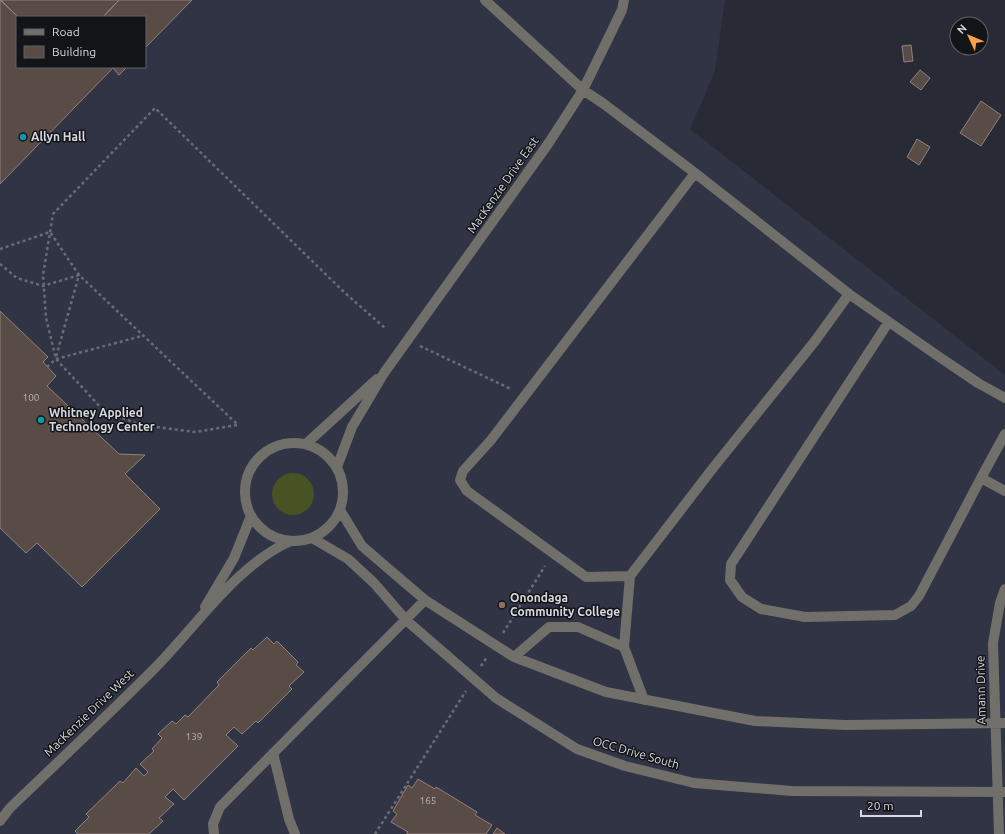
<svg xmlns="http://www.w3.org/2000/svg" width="1005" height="834" viewBox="0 0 1005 834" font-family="Ubuntu,sans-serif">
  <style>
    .built { fill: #303445; fill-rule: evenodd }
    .green { fill: #475322 }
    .building { fill: #594b46; stroke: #90817c }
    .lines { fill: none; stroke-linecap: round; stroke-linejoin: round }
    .path { stroke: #696c75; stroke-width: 2.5; stroke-dasharray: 3 3; stroke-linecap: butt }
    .minor { stroke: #716f69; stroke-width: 10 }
    .culture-dot { fill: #0f9aa8; stroke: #121418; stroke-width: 1.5 }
    .education-dot { fill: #8d6e63; stroke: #121418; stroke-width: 1.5 }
    .labels { text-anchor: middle; stroke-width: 3; stroke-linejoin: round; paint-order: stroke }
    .number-label { font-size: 10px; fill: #b8b6ba }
    .poi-label { font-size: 12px; font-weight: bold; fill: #d7d9e0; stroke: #121418; text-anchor: start }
    .street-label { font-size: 12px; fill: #d7d9e0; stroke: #121418 }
  </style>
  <rect width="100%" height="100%" fill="#282b36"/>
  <path class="built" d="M 0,0 L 725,0 L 715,71 L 690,129 L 1005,375 L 1005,834 L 0,834 ZM 17,17 L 145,17 L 145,67 L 17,67 Z"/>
  <path class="green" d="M272 494a21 21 0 1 1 42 0a21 21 0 1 1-42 0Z"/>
  <path class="building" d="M 0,0 L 18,17 L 17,67 L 127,67 L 119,75 L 113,68 L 0,184 Z
    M 1,0 L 119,0 L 103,17 L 18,17 Z
    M 119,0 L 192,0 L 145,48 L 145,17 L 103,17 Z
    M 911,45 L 913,61 L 904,62 L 902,46 Z
    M 920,70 L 930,78 L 921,90 L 910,82 Z
    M 981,101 L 1001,115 L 981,146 L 960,133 Z
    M 917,139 L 930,147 L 919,165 L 907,157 Z
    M 0,311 L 48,357 L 43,362 L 56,376 L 47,386 L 119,454 L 145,455 L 125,474 L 160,509 L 82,587 L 37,543 L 26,553 L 0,528 Z
    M 267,637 L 274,644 L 277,641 L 298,662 L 296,665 L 304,672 L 289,686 L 292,689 L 258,723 L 256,721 L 242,734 L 234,727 L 226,735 L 238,746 L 184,800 L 173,789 L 165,797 L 174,804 L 159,818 L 163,821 L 149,834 L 78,834 L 75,831 L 89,817 L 86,814 L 120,781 L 123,783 L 136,768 L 144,776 L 148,772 L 140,764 L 154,751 L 152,749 L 162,738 L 158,734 L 172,721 L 176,724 L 185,715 L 188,717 L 219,685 L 217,682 L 251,648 L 253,650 Z
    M 418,779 L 435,789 L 436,787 L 477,812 L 475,815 L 492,825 L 486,834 L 406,834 L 408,832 L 391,822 L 397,814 L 393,811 L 408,785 L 412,788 Z
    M 497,828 L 505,834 L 493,834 Z"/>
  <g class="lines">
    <path class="path" d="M 0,249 L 50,232 L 79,275 L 56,357
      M 0,264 L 17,278 L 43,286 L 79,275 L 237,424
      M 420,346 L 511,389
      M 47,367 L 56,359 L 142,336
      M 237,425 L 195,432 L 141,425 L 104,411 L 56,359 L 46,318 L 43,275 L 53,214 L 155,108 L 345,293 L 385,328
      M 503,633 L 545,566
      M 481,666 L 487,657
      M 375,834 L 466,691"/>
    <path class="minor" d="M 485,0 L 583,90 L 604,104 L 695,173 L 849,294 L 935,354 L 978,383 L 1005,398
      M 695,173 L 491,440 L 463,471 L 460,480 L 467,491 L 586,577 L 630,576 L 713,468 L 815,341 L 849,294
      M 888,323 L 731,564 L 730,580 L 742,597 L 761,609 L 805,617 L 895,615 L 911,606 L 919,596 L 981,478
      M 1005,434 L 981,478 L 1005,491
      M245 492a49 49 0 1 1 98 0a49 49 0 1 1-98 0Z
      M 306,444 L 377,379
      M 337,467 L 352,427 L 384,373 L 548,144 L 583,90 L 622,10 L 624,0
      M 340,510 L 362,546 L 425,600 L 514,657 L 606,692 L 755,721 L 845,725 L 1005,723
      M 312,538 L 348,559 L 374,583 L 406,620 L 496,698 L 577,749 L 625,766 L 694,783 L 792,791 L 1005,792
      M 205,607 L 234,558 L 251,516
      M 624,647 L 630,576
      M 514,657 L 549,627 L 578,627 L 624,647 L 644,700
      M 273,753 L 289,819 L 295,834
      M 0,821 L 10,808 C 58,762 107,716 154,669 C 195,628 237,564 291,541
      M 214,834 L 213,824 L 220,807 L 425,600
      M 999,834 L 993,643 L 1000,603 L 1005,589"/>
  </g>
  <g class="culture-dot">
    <circle cx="23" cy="137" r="4"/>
    <circle cx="41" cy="420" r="4"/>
  </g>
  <circle class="education-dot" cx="502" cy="605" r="4"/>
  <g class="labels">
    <g class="number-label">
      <text x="31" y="401">100</text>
      <text x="194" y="740">139</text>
      <text x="428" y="804">165</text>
    </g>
    <g class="poi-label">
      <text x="31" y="141">Allyn Hall</text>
      <text x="49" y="417">Whitney Applied<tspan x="49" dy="14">Technology Center</tspan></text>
      <text x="510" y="602">Onondaga<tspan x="510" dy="14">Community College</tspan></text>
    </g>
    <g class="street-label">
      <text transform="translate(503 185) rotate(-55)" y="4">MacKenzie Drive East</text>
      <text transform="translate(981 690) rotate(-91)" y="4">Amann Drive</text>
      <text transform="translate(89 713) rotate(-44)" y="4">MacKenzie Drive West</text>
      <text transform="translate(636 753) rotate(16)" y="4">OCC Drive South</text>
    </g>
  </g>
  <rect x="16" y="16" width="130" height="52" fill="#121418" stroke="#616368"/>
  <rect x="24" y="29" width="20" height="6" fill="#716f69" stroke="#616368"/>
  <text x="52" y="36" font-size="12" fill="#d7d9e0">Road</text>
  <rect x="24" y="46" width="20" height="12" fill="#594b46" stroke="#616368"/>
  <text x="52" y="56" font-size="12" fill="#d7d9e0">Building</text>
  <g transform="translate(969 36) rotate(314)"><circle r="19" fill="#121418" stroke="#616368"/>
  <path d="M0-3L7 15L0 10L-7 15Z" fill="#f6a247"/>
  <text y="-6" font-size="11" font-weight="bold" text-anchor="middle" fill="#d7d9e0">N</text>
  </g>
  <path d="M861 810v6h60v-6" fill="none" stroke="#d7d9e0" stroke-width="2"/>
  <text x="867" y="810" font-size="12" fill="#d7d9e0" stroke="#121418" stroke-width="3" paint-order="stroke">20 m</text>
</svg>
